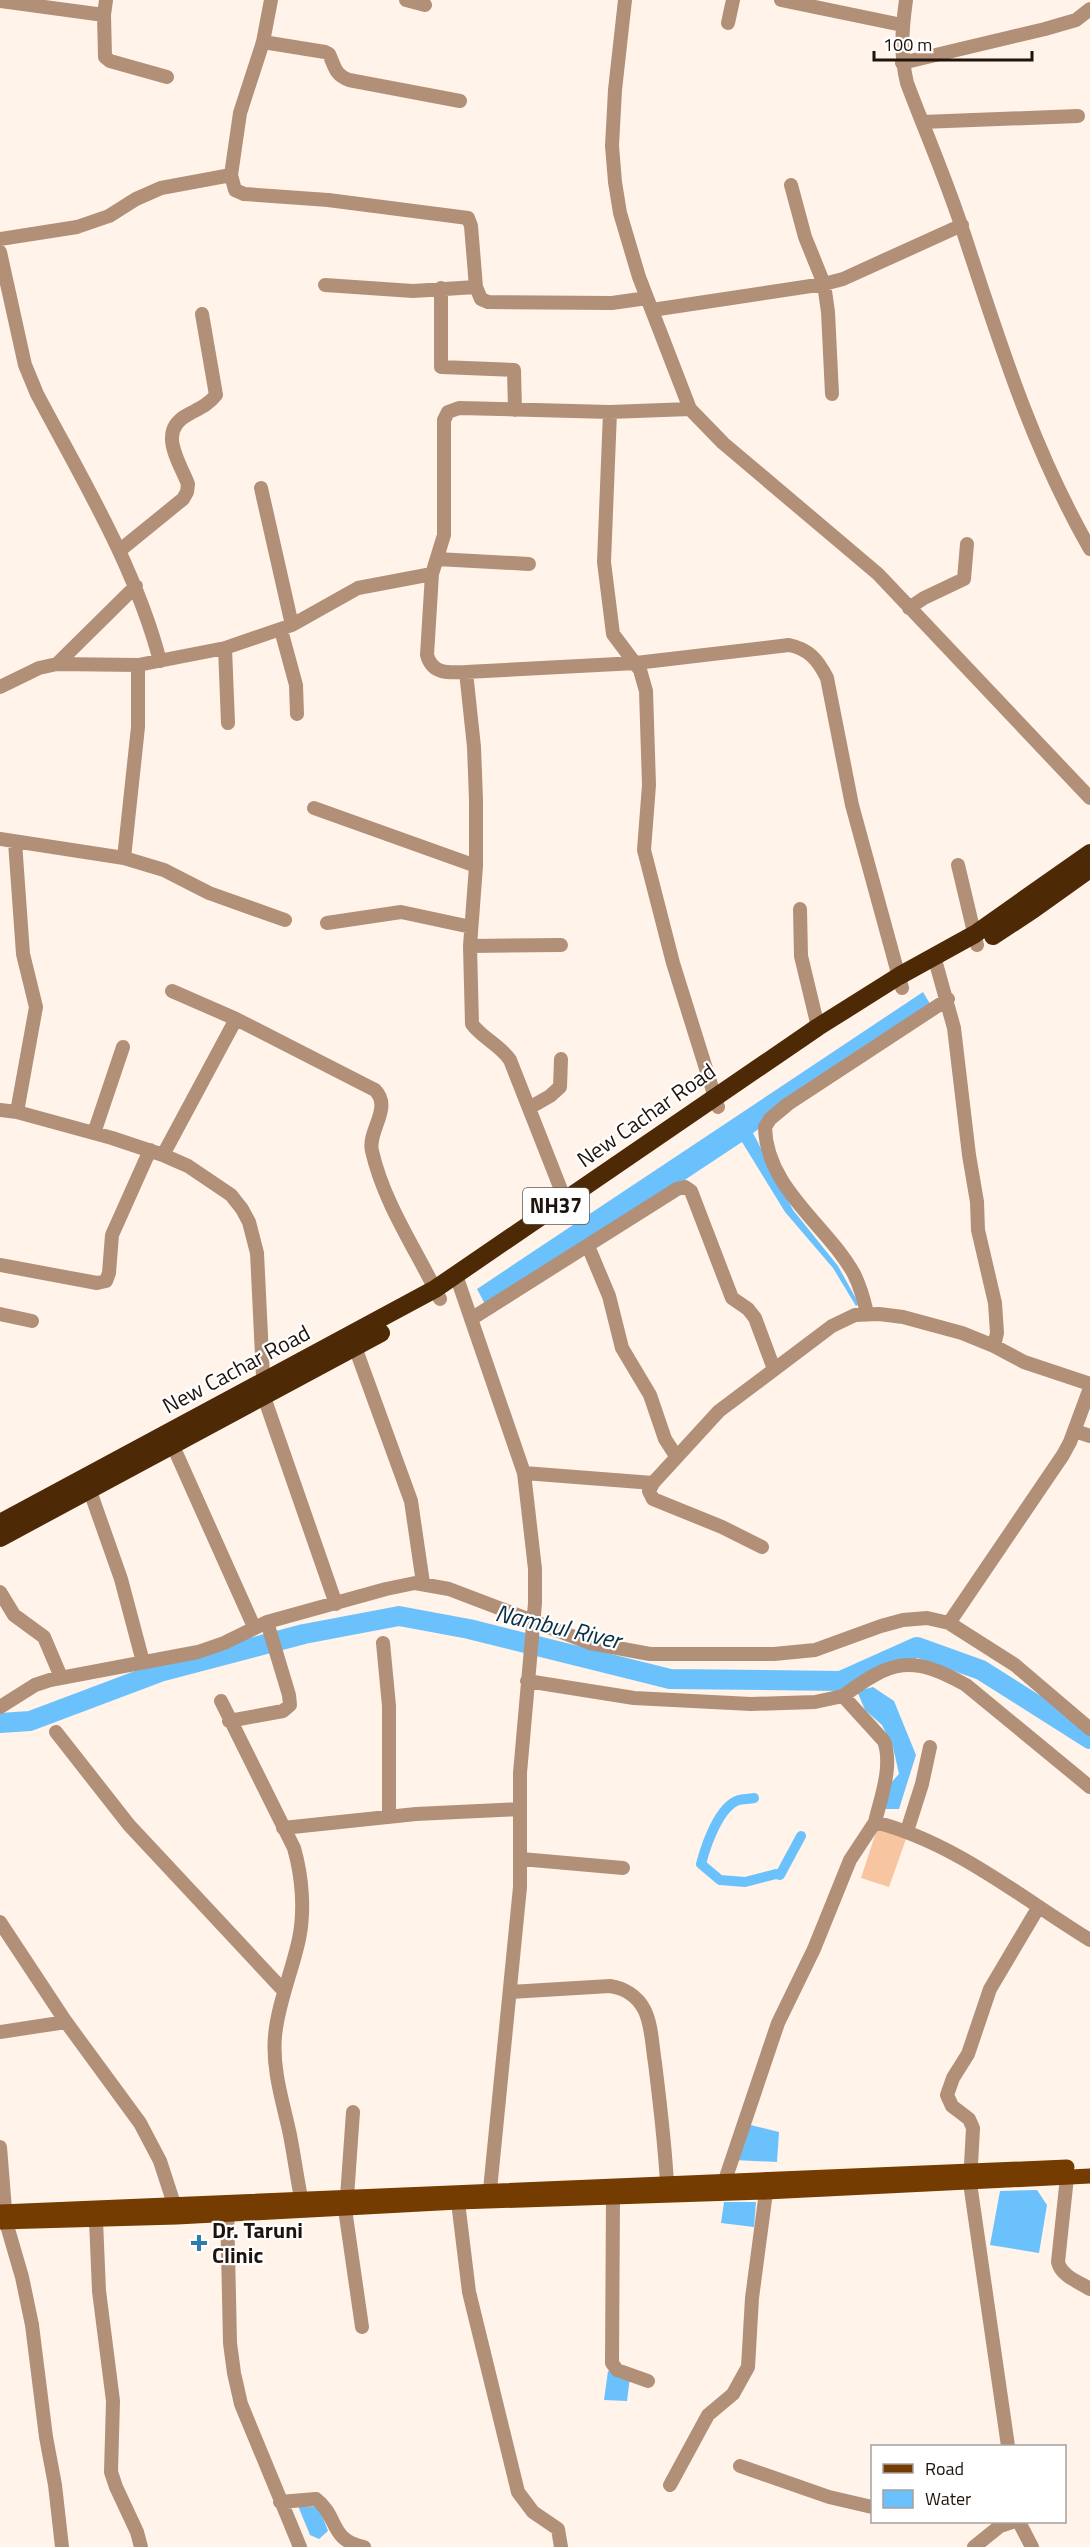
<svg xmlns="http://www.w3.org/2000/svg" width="1090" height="2547" viewBox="0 0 1090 2547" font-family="'Titillium Web',sans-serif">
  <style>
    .green { fill: #f7c6a1 }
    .water { fill: #6bc1fc }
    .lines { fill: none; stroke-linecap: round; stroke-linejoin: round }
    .canal { stroke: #6bc1fc; stroke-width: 10 }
    .river { stroke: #6bc1fc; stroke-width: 20 }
    .minor { stroke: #b29078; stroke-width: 14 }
    .major { stroke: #743c00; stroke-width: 15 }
    .highway { stroke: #4e2906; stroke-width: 18 }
    .poi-dot { fill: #2e7daf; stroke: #fff; stroke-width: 2 }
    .labels { text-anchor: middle; stroke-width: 4.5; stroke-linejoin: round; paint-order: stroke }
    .shield { fill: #fff; stroke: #625a56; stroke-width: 1.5 }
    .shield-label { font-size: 21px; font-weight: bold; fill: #1e140d }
    .street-label { font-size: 22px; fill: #1e140d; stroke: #fff }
    .poi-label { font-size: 22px; font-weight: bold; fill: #1e140d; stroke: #fff; text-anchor: start }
    .water-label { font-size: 24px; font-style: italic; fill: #082f46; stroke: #fff }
  </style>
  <rect width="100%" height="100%" fill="#fff3ea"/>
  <path class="green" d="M 878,1826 L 907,1836 L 889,1887 L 861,1878 Z"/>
  <path class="water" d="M 923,992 L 932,1007 L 753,1133 L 793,1210 L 838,1266 L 859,1304 L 856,1306 L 833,1268 L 785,1212 L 742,1142 L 588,1244 L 486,1306 L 477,1289 Z
    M 873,1687 L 894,1701 L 916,1755 L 899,1809 L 882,1809 L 887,1787 L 899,1774 L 893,1747 L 882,1725 L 865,1710 L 857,1691 Z
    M 742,2123 L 779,2132 L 777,2162 L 734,2160 Z
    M 1037,2190 L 1047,2205 L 1039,2253 L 990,2245 L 1000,2191 Z
    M 724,2202 L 756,2202 L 754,2227 L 721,2223 Z
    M 608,2371 L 630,2377 L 627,2401 L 604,2400 Z
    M 298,2506 L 319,2507 L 328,2531 L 319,2539 L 310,2535 Z"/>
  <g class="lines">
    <path class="canal" d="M 754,1798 C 749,1799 743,1799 739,1800 C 719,1806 706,1845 701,1864 L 720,1880 L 745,1882 L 776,1874 L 780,1875 L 801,1836"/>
    <path class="river" d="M 0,1723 L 30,1721 L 163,1671 L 304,1634 L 399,1616 L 469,1629 L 670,1679 L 841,1681 L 917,1647 L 981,1670 L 1090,1739"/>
    <path class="minor" d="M 406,0 L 425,5
      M 625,0 L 615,90 L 612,146 L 615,182 L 620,213 L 639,277 L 690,409 L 723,443 L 878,574 L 1090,798
      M 781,0 L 902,25
      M 906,0 C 902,29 900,54 907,83 C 925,131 946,179 962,228 C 999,340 1031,446 1090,549
      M 0,1 L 104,15 L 106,0
      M 104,15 L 105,57 L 110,61 L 167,77
      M 728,23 L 733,0
      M 263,42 L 325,52 L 329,54 C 335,67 335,75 349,80 L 460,101
      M 902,63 L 1045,29 L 1076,20 L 1090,9
      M 922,122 L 1078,116
      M 231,175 L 235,190 L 244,194 L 328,200 L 468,218 L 471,226 L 476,287 L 481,299 L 488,302 L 612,303 L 647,298
      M 791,185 L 805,237 L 824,284 L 828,312 L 832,394
      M 0,239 L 77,227 L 109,216 L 136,199 L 161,188 L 231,175 L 240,113 L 263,42 L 271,0
      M 0,252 L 25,365 L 37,394 C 83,481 135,566 160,661
      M 325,285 L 413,291 L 476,287
      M 441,288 L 441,367 L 514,370 L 515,410
      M 652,310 L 824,284 L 843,279 L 962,225
      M 610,412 L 604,562 L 613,634 L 640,670 L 646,691 L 649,785 L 644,850 L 673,963 L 718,1107
      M 261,488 L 292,625
      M 119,551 L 183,499 L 187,492 L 188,484 C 178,459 157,430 189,414 C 200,408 208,405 216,395 L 202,314
      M 437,559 L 529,564
      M 432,574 L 427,655 C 432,674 448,673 466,672
      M 909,608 L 924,598 L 964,579 L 967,544
      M 281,630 L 296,685 L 297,714
      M 225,648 L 228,723
      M 57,664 L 136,586
      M 0,687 L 39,668 L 57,664 L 138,665 L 225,648 L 292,625 L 358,588 L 432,574 L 444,535 L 444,420 L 448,412 L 459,408 L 610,412 L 690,409
      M 314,808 L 476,866
      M 0,839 L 124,858 L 164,870 L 209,893 L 285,920
      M 15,842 L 23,954 L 36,1007 L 17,1112
      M 124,858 L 138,727 L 138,665
      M 958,865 L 977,945
      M 800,909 L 801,956 L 818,1027
      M 327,923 L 401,912 L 471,927
      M 470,946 L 561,945
      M 934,956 L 954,1028 L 969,1155 L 977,1202 L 978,1230 L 995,1303 L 997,1333 L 994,1346
      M 236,1019 L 375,1090 C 393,1108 367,1131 372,1151 C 384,1204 417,1251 440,1299
      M 529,1108 L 550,1096 L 560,1087 L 561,1059
      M 0,1110 L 17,1112 L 112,1138 L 163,1155 L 188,1166 L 231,1195 L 242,1209 L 249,1222 L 257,1253 L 264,1397 L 336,1604
      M 94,1133 L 123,1047
      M 163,1155 L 236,1019 L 172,991
      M 569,1210 L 510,1060 C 500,1045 482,1038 472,1024 L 470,946 L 476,866 L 476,800 L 474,747 L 466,672 L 636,663 L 789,645 C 809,649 818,660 827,678 L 852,805 L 902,988
      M 588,1246 L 609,1296 L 622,1348 L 650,1395 L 665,1439 L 676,1456
      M 0,1265 L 97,1283 L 106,1281 L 109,1273 L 112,1235 L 150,1150
      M 456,1275 L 524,1473 L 535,1569 L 535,1603 L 520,1773 L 520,1887 L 489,2200
      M 867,1313 C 864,1300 860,1286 854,1274 C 827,1225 766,1188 765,1127 L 770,1119 L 788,1104 L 948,999
      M 0,1314 L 32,1321
      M 471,1319 L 677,1189 L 685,1187 L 691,1191 L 732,1298 L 748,1309 L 755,1318 L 774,1369
      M 355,1347 L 411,1501 L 423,1583
      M 1075,1431 L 1090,1436
      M 169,1437 L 254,1627
      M 524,1473 L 653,1483 L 719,1411 L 832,1326 L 855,1315 L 879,1314 L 903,1317 L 962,1333 L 994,1346 L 1024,1362 L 1090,1384
      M 653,1483 L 649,1491 L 653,1499 L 722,1527 L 762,1547
      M 90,1491 L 121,1579 L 143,1662
      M 0,1592 L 14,1615 L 44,1637 L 61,1677
      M 949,1623 L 1063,1455 L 1070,1442 L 1090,1388
      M 383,1643 L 389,1706 L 389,1817
      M 527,1681 L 634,1698 L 751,1704 L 815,1702 L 843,1696 L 884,1741 C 893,1766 881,1797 875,1822
      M 843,1696 C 892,1660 911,1654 966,1685 L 1090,1787
      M 221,1701 L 294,1848 C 302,1876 305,1910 299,1939 C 292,1972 278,2003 275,2036 C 272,2070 283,2102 290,2135 C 294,2156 297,2177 301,2198
      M 0,1707 L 35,1685 L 50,1680 L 198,1652 L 224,1643 L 267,1622 L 386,1589 L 415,1583 L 449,1589 L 590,1643 L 650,1654 L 774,1654 L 815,1650 L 881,1626 L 903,1620 L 927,1618 L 949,1623 L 1015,1665 L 1090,1729
      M 229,1721 L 283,1711 L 290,1705 L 289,1695 L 267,1622
      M 56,1732 L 129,1825 L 283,1990
      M 283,1828 L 416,1814 L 520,1809
      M 907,1831 L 922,1784 L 930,1747
      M 521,1859 L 623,1868
      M 0,1922 L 66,2022 L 140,2123 L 160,2161 L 174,2204
      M 510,1992 L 610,1986 C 624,1988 637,1996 644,2009 C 652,2024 652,2046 655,2063 C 660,2104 665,2144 667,2184
      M 0,2032 L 66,2022
      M 0,2147 L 6,2222 L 22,2277 L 32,2325 L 46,2437 L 55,2485 L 62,2547
      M 1067,2177 L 1058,2262 C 1061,2276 1079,2282 1090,2289
      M 721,2192 L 778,2023 L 814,1949 L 850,1860 L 875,1822 C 956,1843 1020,1897 1090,1940
      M 347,2197 L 353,2112
      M 613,2198 L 612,2363 L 617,2370 L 648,2381
      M 458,2202 L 469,2292 L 518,2492 L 533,2512 L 558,2529 L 561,2547
      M 227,2205 L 230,2343 L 234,2373 L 241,2404 L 300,2547
      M 345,2209 L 362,2327
      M 96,2220 L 99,2291 L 113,2401 L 111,2472 L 116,2487 L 137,2532 L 141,2547
      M 1008,2446 L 970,2183 L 973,2128 L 969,2119 L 952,2106 L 947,2095 L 953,2078 L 968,2054 L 990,1989 L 1038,1908
      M 740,2466 L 829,2497 L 872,2507
      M 670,2485 L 708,2415 L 733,2394 L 748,2367 L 752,2298 L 766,2192
      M 280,2502 L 316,2499 C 339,2517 329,2540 364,2547
      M 1019,2522 L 1032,2547
      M 974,2547 L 1000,2526 L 1012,2522"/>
    <path class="major" d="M 0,2212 L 1067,2167
      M 0,2222 L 177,2217 L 458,2202 L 766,2192 L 1090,2176"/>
    <path class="highway" d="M 993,936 L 1034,909 L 1090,869
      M 0,1523 L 435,1289 L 818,1027 L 899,976 L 975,934 L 1090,853
      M 0,1538 L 381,1333"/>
  </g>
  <path class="poi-dot" d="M196 2234h6v6h6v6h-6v6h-6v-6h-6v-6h6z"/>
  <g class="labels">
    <rect class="shield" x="523" y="1188" width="66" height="36" rx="4.5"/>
    <g class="shield-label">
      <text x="556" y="1213">NH37</text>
    </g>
    <g class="street-label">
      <text transform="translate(646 1115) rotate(-35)" y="8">New Cachar Road</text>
      <text transform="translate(236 1369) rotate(-28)" y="8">New Cachar Road</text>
    </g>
    <g class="poi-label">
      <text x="212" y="2238">Dr. Taruni<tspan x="212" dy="25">Clinic</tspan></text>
    </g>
    <g class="water-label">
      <text transform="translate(558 1627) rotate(13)" y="8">Nambul River</text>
    </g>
  </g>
  <rect x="871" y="2445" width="195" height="78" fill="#ffffff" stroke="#a5a19e" stroke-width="1.5"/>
  <rect x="883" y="2464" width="30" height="9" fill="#743c00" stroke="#a5a19e" stroke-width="1.5"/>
  <text x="925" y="2475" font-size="18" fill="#1e140d">Road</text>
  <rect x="883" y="2490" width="30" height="18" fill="#6bc1fc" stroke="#a5a19e" stroke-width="1.5"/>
  <text x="925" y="2505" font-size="18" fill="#1e140d">Water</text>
  <path d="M874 51v9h158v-9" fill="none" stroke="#1e140d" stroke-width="3"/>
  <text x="883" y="51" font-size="18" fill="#1e140d" stroke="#ffffff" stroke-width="4.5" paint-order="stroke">100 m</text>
</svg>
